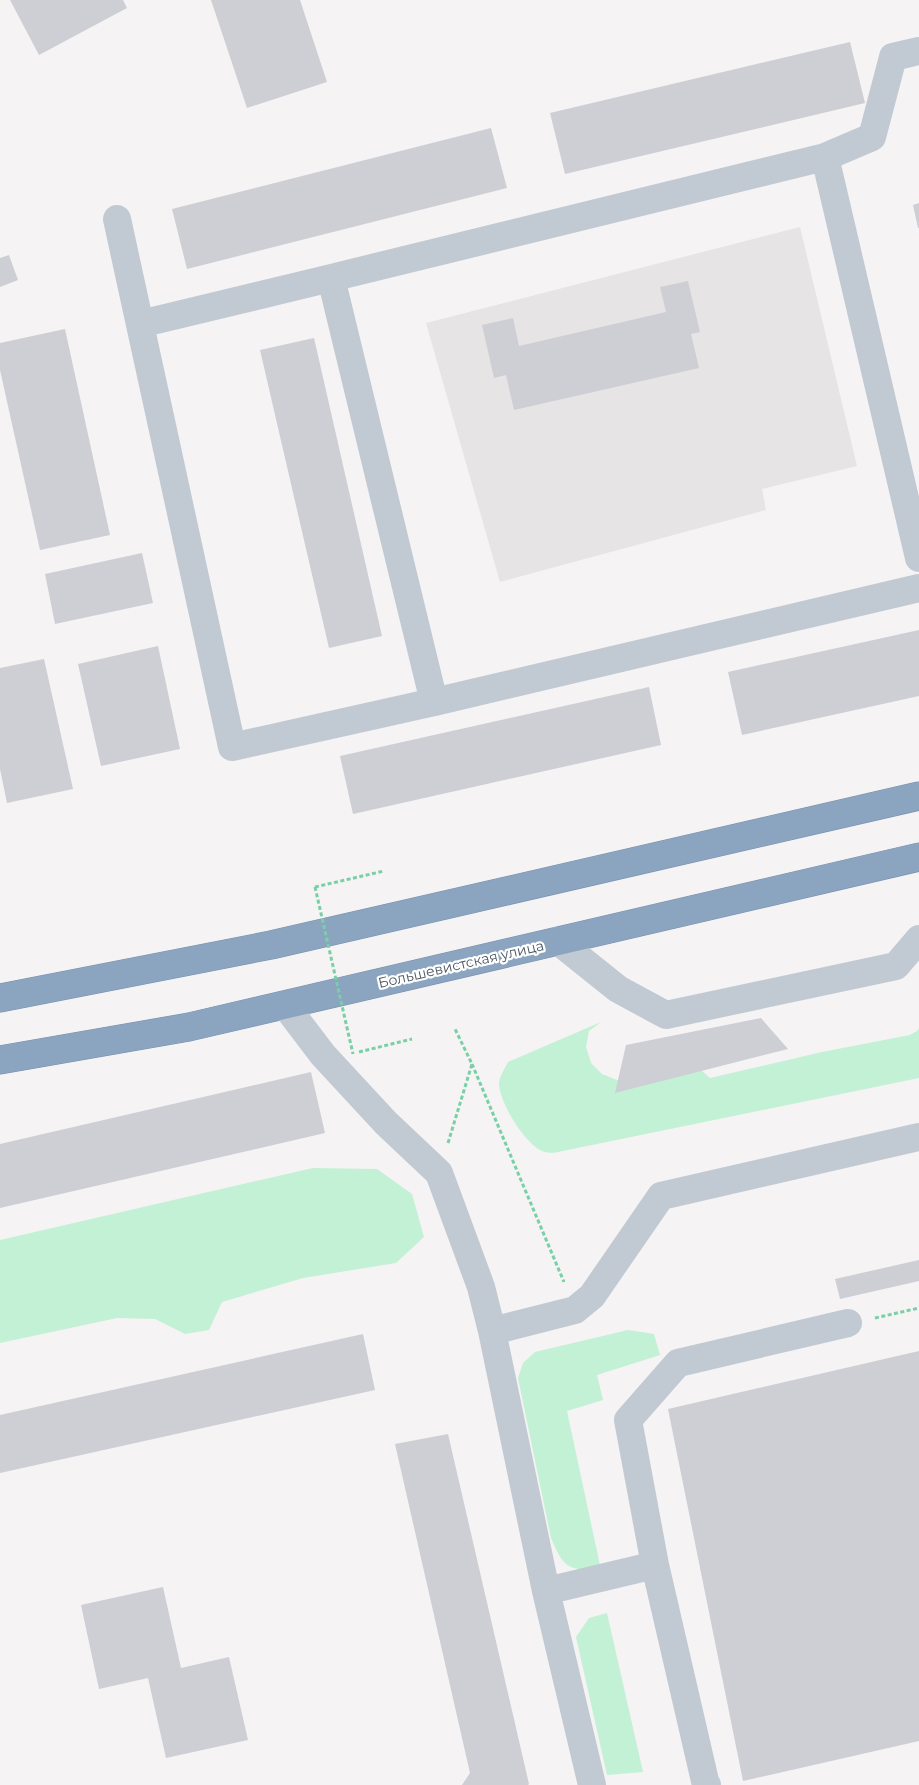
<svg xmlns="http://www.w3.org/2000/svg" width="919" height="1785" viewBox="0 0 919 1785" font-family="Montserrat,sans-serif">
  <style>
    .education { fill: #e6e4e5 }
    .green { fill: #c3f1d5 }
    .building { fill: #cdcfd5 }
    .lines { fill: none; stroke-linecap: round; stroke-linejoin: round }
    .highway-casing { stroke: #7690ad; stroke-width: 29 }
    .path { stroke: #7ad0a6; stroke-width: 3; stroke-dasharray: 4 2.5; stroke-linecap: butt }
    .minor { stroke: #c1cad2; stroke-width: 28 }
    .highway { stroke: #8ba5c1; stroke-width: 28 }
    .path-bridge { stroke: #7ad0a6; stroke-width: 3; stroke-dasharray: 4 2.5; stroke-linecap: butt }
    .labels { text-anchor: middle; stroke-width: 4.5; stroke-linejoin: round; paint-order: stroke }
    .street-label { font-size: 14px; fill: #4a5661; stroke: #fff }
  </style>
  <rect width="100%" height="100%" fill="#f5f3f3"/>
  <path class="education" d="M 800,227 L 857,466 L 762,489 L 766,510 L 500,582 L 426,323 Z"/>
  <path class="green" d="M 601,1022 L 589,1031 L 586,1047 L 591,1063 L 602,1074 L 634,1087 L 700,1069 L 710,1078 L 822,1052 L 910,1035 L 917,1031 L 919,1028 L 919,1078 L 553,1153 C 549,1153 545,1152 542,1151 C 524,1143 500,1103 499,1084 C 499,1077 505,1068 508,1062 Z
    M 313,1168 L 377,1169 L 412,1194 L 424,1237 L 396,1263 L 303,1278 L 222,1302 L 209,1330 L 185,1334 L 155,1319 L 117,1318 L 0,1343 L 0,1240 Z
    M 628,1330 L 654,1334 L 660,1355 L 597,1375 L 603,1400 L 567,1411 L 601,1570 C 568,1570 564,1569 551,1538 L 518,1378 L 523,1363 L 535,1352 Z
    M 607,1613 L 643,1772 L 607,1775 L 576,1637 L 589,1618 Z"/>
  <path class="building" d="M 10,0 L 123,0 L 127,8 L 39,55 Z
    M 211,0 L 300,0 L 327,82 L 247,108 Z
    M 850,42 L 865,103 L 565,174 L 550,113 Z
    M 491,128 L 507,188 L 187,269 L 172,209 Z
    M 919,203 L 919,228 L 918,228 L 913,205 Z
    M 9,255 L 18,280 L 0,287 L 0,258 Z
    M 688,281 L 700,332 L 691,334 L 699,368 L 514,410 L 506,375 L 494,378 L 482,325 L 513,318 L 519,346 L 666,312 L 660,287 Z
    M 65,329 L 110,535 L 40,550 L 0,370 L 0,343 Z
    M 314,338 L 382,636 L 329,648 L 260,350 Z
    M 142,553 L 153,603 L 55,624 L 45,574 Z
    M 919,630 L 919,696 L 742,735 L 728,672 Z
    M 158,646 L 180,749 L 101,766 L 78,664 Z
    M 44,659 L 73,789 L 7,803 L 0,769 L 0,668 Z
    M 649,687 L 661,745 L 353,814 L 340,756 Z
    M 761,1018 L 788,1049 L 615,1093 L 626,1045 Z
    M 311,1072 L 325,1133 L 0,1208 L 0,1144 Z
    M 919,1260 L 919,1281 L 840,1299 L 835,1279 Z
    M 363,1334 L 375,1390 L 0,1473 L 0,1415 Z
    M 919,1351 L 919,1741 L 743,1781 L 668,1409 Z
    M 448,1434 L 529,1784 L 528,1785 L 462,1785 L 470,1773 L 395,1444 Z
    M 163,1587 L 181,1668 L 229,1657 L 248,1740 L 166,1758 L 148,1678 L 99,1689 L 81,1605 Z"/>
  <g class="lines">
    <defs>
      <path id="highway" d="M 0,998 L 271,945 L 919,796
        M 0,1060 L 189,1027 L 919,857"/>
    </defs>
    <use href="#highway" class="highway-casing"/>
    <path class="path" d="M 315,887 L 384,871
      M 359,1052 L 412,1039
      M 472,1064 L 564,1282
      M 448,1143 L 472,1064 L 455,1029
      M 875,1318 L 919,1308"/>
    <path class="minor" d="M 825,157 L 872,137 L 893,57 L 919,51
      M 117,219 L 232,747 L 434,702 L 331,278 L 140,324
      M 331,278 L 825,157 L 919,558
      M 434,702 L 919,588
      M 558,941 L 618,989 L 666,1015 L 896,966 L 919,939
      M 285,1005 L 323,1055 L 386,1123 L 439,1173 L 481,1287 L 492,1331 L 546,1591 L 592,1785
      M 492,1331 L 575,1310 L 592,1296 L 661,1196 L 919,1137
      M 655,1565 L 705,1781 L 707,1785
      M 546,1591 L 655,1565 L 628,1420 L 678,1363 L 848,1323"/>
    <use href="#highway" class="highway"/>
    <path class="path-bridge" d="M 315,887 L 353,1054"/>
  </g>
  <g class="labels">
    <g class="street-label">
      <text transform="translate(461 964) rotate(-13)" y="5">Большевистская улица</text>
    </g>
  </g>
</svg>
